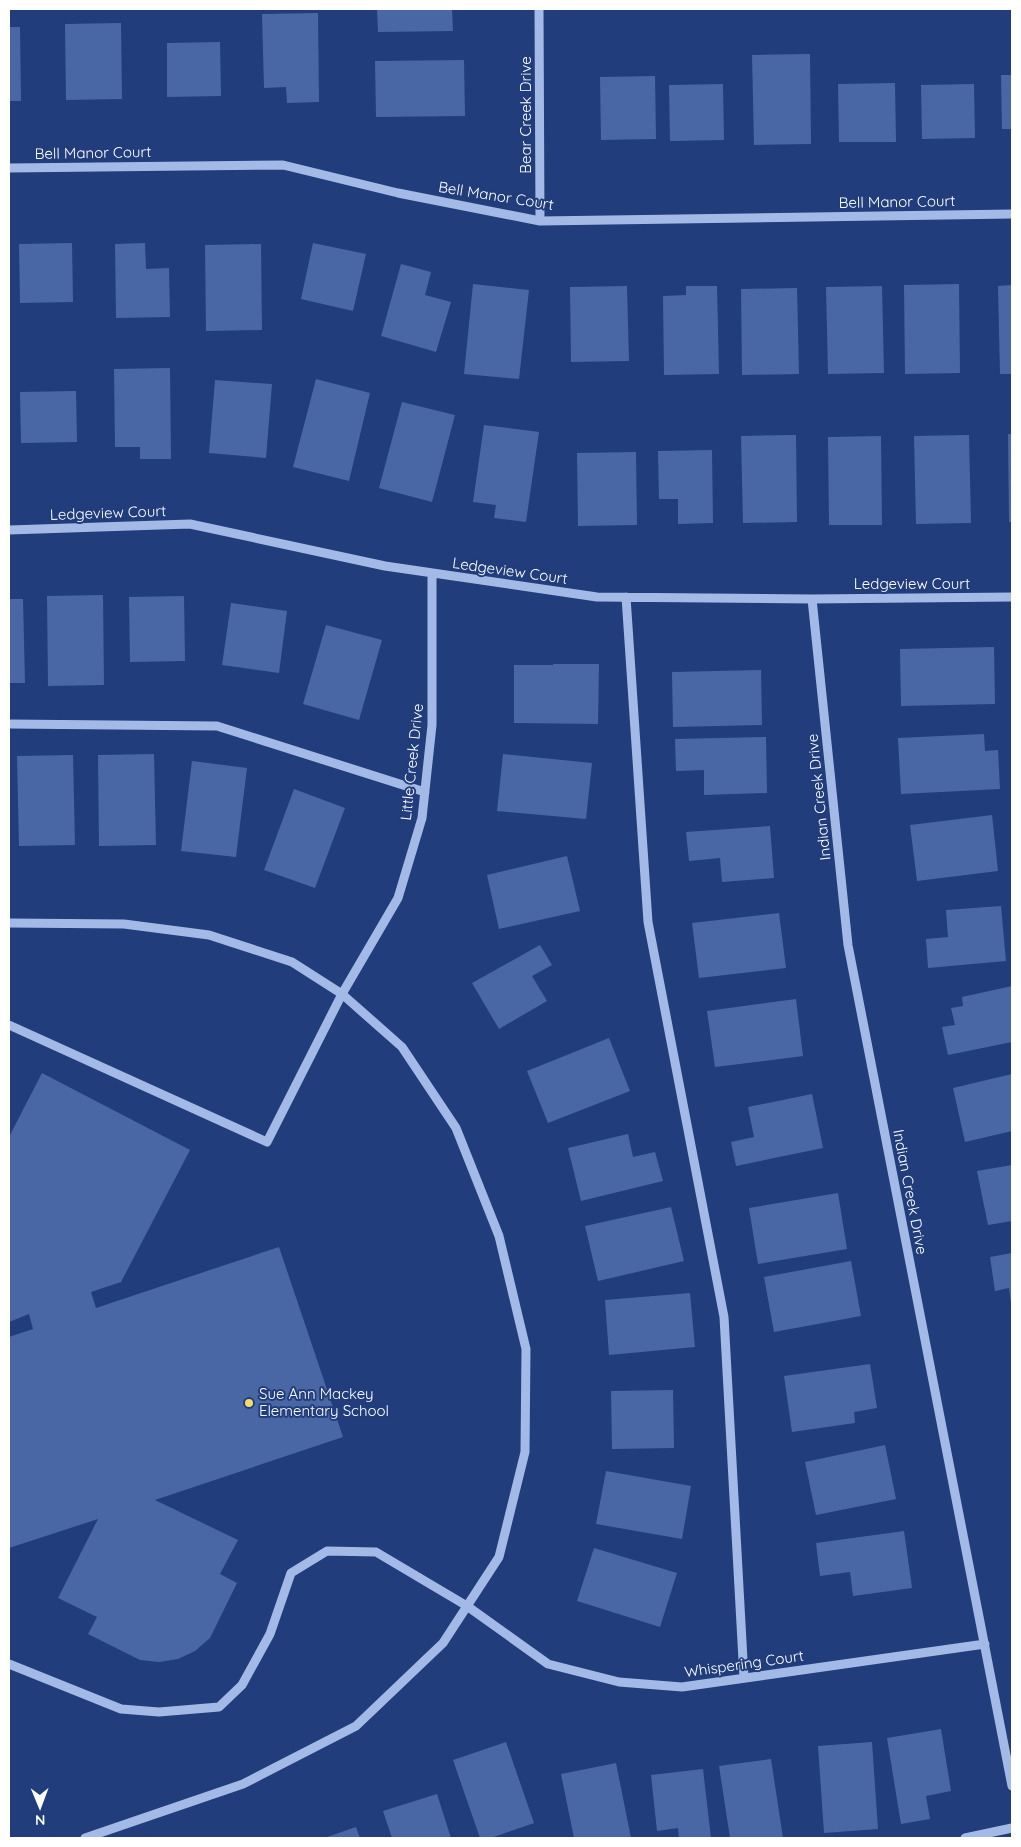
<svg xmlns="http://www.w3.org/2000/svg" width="1021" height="1847" viewBox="0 0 1021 1847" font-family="Quicksand,sans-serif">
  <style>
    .building { fill: #4a67a5 }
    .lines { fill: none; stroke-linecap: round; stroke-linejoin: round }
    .minor { stroke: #a4bae6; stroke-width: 9 }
    .poi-dot { fill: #f2db66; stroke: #213d7c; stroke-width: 2 }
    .labels { text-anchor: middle; stroke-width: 4; stroke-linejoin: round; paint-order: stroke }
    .street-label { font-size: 15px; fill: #fff; stroke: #213d7c }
    .poi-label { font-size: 15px; fill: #fff; stroke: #213d7c; text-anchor: start }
  </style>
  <rect width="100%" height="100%" fill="#213d7c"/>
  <path class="building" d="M 377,9 L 452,9 L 453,31 L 378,32 Z
    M 318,13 L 319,102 L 287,103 L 286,87 L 264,88 L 262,14 Z
    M 121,23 L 122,99 L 66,100 L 65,24 Z
    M 9,27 L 20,27 L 21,101 L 9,101 Z
    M 220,42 L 221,96 L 167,97 L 167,43 Z
    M 810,54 L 811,144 L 754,145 L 752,55 Z
    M 464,60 L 465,116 L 376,117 L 375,61 Z
    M 1001,75 L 1012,75 L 1012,129 L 1002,129 Z
    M 655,76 L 656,139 L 601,140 L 600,77 Z
    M 895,83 L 896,142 L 839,142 L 838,84 Z
    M 723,84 L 724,140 L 670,141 L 669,85 Z
    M 974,84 L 975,138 L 922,139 L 921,85 Z
    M 72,243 L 73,302 L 20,303 L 19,244 Z
    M 145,243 L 146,269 L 169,268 L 170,317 L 116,318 L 115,244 Z
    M 313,243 L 366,254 L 353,311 L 301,299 Z
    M 261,244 L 262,330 L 206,331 L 205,245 Z
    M 401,264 L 431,272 L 425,295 L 451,302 L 436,352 L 381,336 Z
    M 473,284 L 529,290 L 519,379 L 464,374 Z
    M 959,284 L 960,373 L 905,374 L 904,285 Z
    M 1012,285 L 1012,374 L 1000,374 L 998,286 Z
    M 627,286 L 629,361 L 571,362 L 570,287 Z
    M 686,286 L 717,286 L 719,374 L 664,375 L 663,296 L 686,295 Z
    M 882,286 L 884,373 L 828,374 L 826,287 Z
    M 797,288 L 799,374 L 742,375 L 741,289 Z
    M 170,368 L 171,459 L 140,459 L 140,447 L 115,447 L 114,369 Z
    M 316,379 L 370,393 L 349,481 L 293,467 Z
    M 215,380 L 272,384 L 266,458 L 209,453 Z
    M 76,391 L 77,442 L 21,443 L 20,392 Z
    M 402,402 L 455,415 L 432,502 L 379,488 Z
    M 484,425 L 539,432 L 526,522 L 494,518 L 496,505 L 473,502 Z
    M 1008,434 L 1012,434 L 1012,522 L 1009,522 Z
    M 796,435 L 797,522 L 743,523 L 741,436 Z
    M 969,435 L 971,523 L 916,524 L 914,436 Z
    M 881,436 L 882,525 L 829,525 L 828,437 Z
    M 712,450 L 713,523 L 678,524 L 678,499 L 659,499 L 658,451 Z
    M 636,452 L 637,525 L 578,526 L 577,453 Z
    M 103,595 L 104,685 L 48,686 L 47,596 Z
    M 184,596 L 185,661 L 130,662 L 129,597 Z
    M 9,599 L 23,599 L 25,683 L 9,683 Z
    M 231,603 L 287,611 L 279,673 L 222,665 Z
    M 326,625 L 382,640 L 359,720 L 303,704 Z
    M 994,647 L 995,704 L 901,706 L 900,649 Z
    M 553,664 L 599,664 L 598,724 L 514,723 L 514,665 L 553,665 Z
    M 761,670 L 762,725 L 673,727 L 672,672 Z
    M 984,734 L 985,751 L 998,750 L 1000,789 L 901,794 L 898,738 Z
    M 766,737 L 767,793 L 704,795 L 704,770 L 676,771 L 675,739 Z
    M 154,754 L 156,845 L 99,846 L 98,755 Z
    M 503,754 L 592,763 L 586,819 L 497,811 Z
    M 73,755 L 75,845 L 19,846 L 17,756 Z
    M 192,761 L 247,768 L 236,857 L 181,851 Z
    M 294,789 L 345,808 L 315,888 L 264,870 Z
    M 992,815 L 998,871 L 917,881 L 910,825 Z
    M 770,826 L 774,878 L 722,882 L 720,858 L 689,861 L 686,832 Z
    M 567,856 L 580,911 L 499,929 L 487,875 Z
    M 1001,906 L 1006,961 L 928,968 L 926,939 L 948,937 L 946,910 Z
    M 779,913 L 786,968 L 699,978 L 692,923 Z
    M 540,945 L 552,965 L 532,976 L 547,1001 L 499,1029 L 472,983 Z
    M 1012,986 L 1012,1042 L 948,1055 L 942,1027 L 955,1025 L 951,1008 L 963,1006 L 962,997 Z
    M 796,999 L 803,1056 L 715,1067 L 707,1011 Z
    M 609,1038 L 630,1091 L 548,1123 L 527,1071 Z
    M 42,1073 L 190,1150 L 121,1282 L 91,1292 L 96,1308 L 279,1247 L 343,1437 L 155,1500 L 238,1540 L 220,1574 L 237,1583 L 210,1638 L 195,1651 L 178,1659 L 159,1662 L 140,1660 L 88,1634 L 97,1617 L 58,1598 L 98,1519 L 9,1548 L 9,1337 L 33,1329 L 29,1314 L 9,1322 L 9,1135 L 10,1135 Z
    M 1012,1074 L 1012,1131 L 965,1142 L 953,1088 Z
    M 812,1094 L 823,1148 L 736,1166 L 731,1142 L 754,1137 L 748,1107 Z
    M 628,1134 L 633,1157 L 655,1152 L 663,1181 L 581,1201 L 568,1148 Z
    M 1012,1165 L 1012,1221 L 988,1225 L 977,1171 Z
    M 838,1193 L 847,1249 L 758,1264 L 749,1208 Z
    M 671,1207 L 684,1261 L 598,1281 L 585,1226 Z
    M 1012,1253 L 1012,1304 L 1011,1304 L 1009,1288 L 995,1291 L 990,1257 Z
    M 851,1261 L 861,1316 L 774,1332 L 764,1277 Z
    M 690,1293 L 695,1347 L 609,1355 L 605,1300 Z
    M 870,1364 L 877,1408 L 854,1412 L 855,1423 L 792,1432 L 784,1376 Z
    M 673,1390 L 674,1448 L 612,1449 L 611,1391 Z
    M 885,1445 L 896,1499 L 816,1515 L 805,1462 Z
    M 606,1471 L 691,1486 L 682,1539 L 596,1524 Z
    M 904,1531 L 912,1588 L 853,1596 L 850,1572 L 820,1576 L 816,1543 Z
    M 594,1548 L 677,1573 L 660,1627 L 577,1601 Z
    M 941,1729 L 951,1791 L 926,1796 L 930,1819 L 901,1824 L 887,1738 Z
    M 506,1742 L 534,1823 L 491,1838 L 480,1838 L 453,1760 Z
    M 872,1742 L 878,1829 L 824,1833 L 818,1746 Z
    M 771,1759 L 783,1838 L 730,1838 L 719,1766 Z
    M 616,1763 L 631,1838 L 574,1838 L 561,1774 Z
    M 703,1769 L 711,1838 L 679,1838 L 678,1828 L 657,1831 L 651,1775 Z
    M 437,1794 L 451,1838 L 392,1838 L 383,1811 Z
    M 356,1827 L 360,1838 L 324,1838 Z"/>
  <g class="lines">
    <path class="minor" d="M 539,9 L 540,221
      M 9,168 L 283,165 L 398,193 L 540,221 L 1012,214
      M 9,530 L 190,524 L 385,566 L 597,597 L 812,599 L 1012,597
      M 626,597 L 648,922 L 724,1317 L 744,1678
      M 812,599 L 848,945 L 1012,1786
      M 9,724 L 217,726 L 425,792
      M 9,923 L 124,924 L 209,935 L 292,962 L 342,994 L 402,1047 L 456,1128 L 499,1236 L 526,1349 L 525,1452 L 499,1557 L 443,1643 L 356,1726 L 243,1784 L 85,1838
      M 9,1025 L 267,1142 L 342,994 L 398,898 L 422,818 L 432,725 L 432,574
      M 9,1664 L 121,1709 L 159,1712 L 219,1707 L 242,1685 L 270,1634 L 291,1573 L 327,1551 L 376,1552 L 467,1606 L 548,1664 L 619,1682 L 682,1687 L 985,1644
      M 965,1838 L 1012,1828"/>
  </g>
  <circle class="poi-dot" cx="249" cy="1403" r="5"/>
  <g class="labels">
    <g class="street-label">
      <text transform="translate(526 115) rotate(-90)" y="5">Bear Creek Drive</text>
      <text transform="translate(93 153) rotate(-1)" y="5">Bell Manor Court</text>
      <text transform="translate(496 196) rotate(9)" y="5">Bell Manor Court</text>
      <text transform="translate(897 202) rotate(-1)" y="5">Bell Manor Court</text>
      <text transform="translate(108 513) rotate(-2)" y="5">Ledgeview Court</text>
      <text transform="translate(510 571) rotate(8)" y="5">Ledgeview Court</text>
      <text x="912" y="589">Ledgeview Court</text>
      <text transform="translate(412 762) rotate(-84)" y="5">Little Creek Drive</text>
      <text transform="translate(819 797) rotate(-96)" y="5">Indian Creek Drive</text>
      <text transform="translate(910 1192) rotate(79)" y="5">Indian Creek Drive</text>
      <text transform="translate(744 1664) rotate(-8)" y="5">Whispering Court</text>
    </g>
    <g class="poi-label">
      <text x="259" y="1399">Sue Ann Mackey<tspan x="259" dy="17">Elementary School</tspan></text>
    </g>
  </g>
  <rect width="1021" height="1847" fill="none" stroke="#ffffff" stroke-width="20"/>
  <g transform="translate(40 1807) rotate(179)" stroke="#213d7c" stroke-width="4" paint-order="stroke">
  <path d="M0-4L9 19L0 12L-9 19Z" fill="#ffffff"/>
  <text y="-8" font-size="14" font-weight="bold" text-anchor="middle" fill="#ffffff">N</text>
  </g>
</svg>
